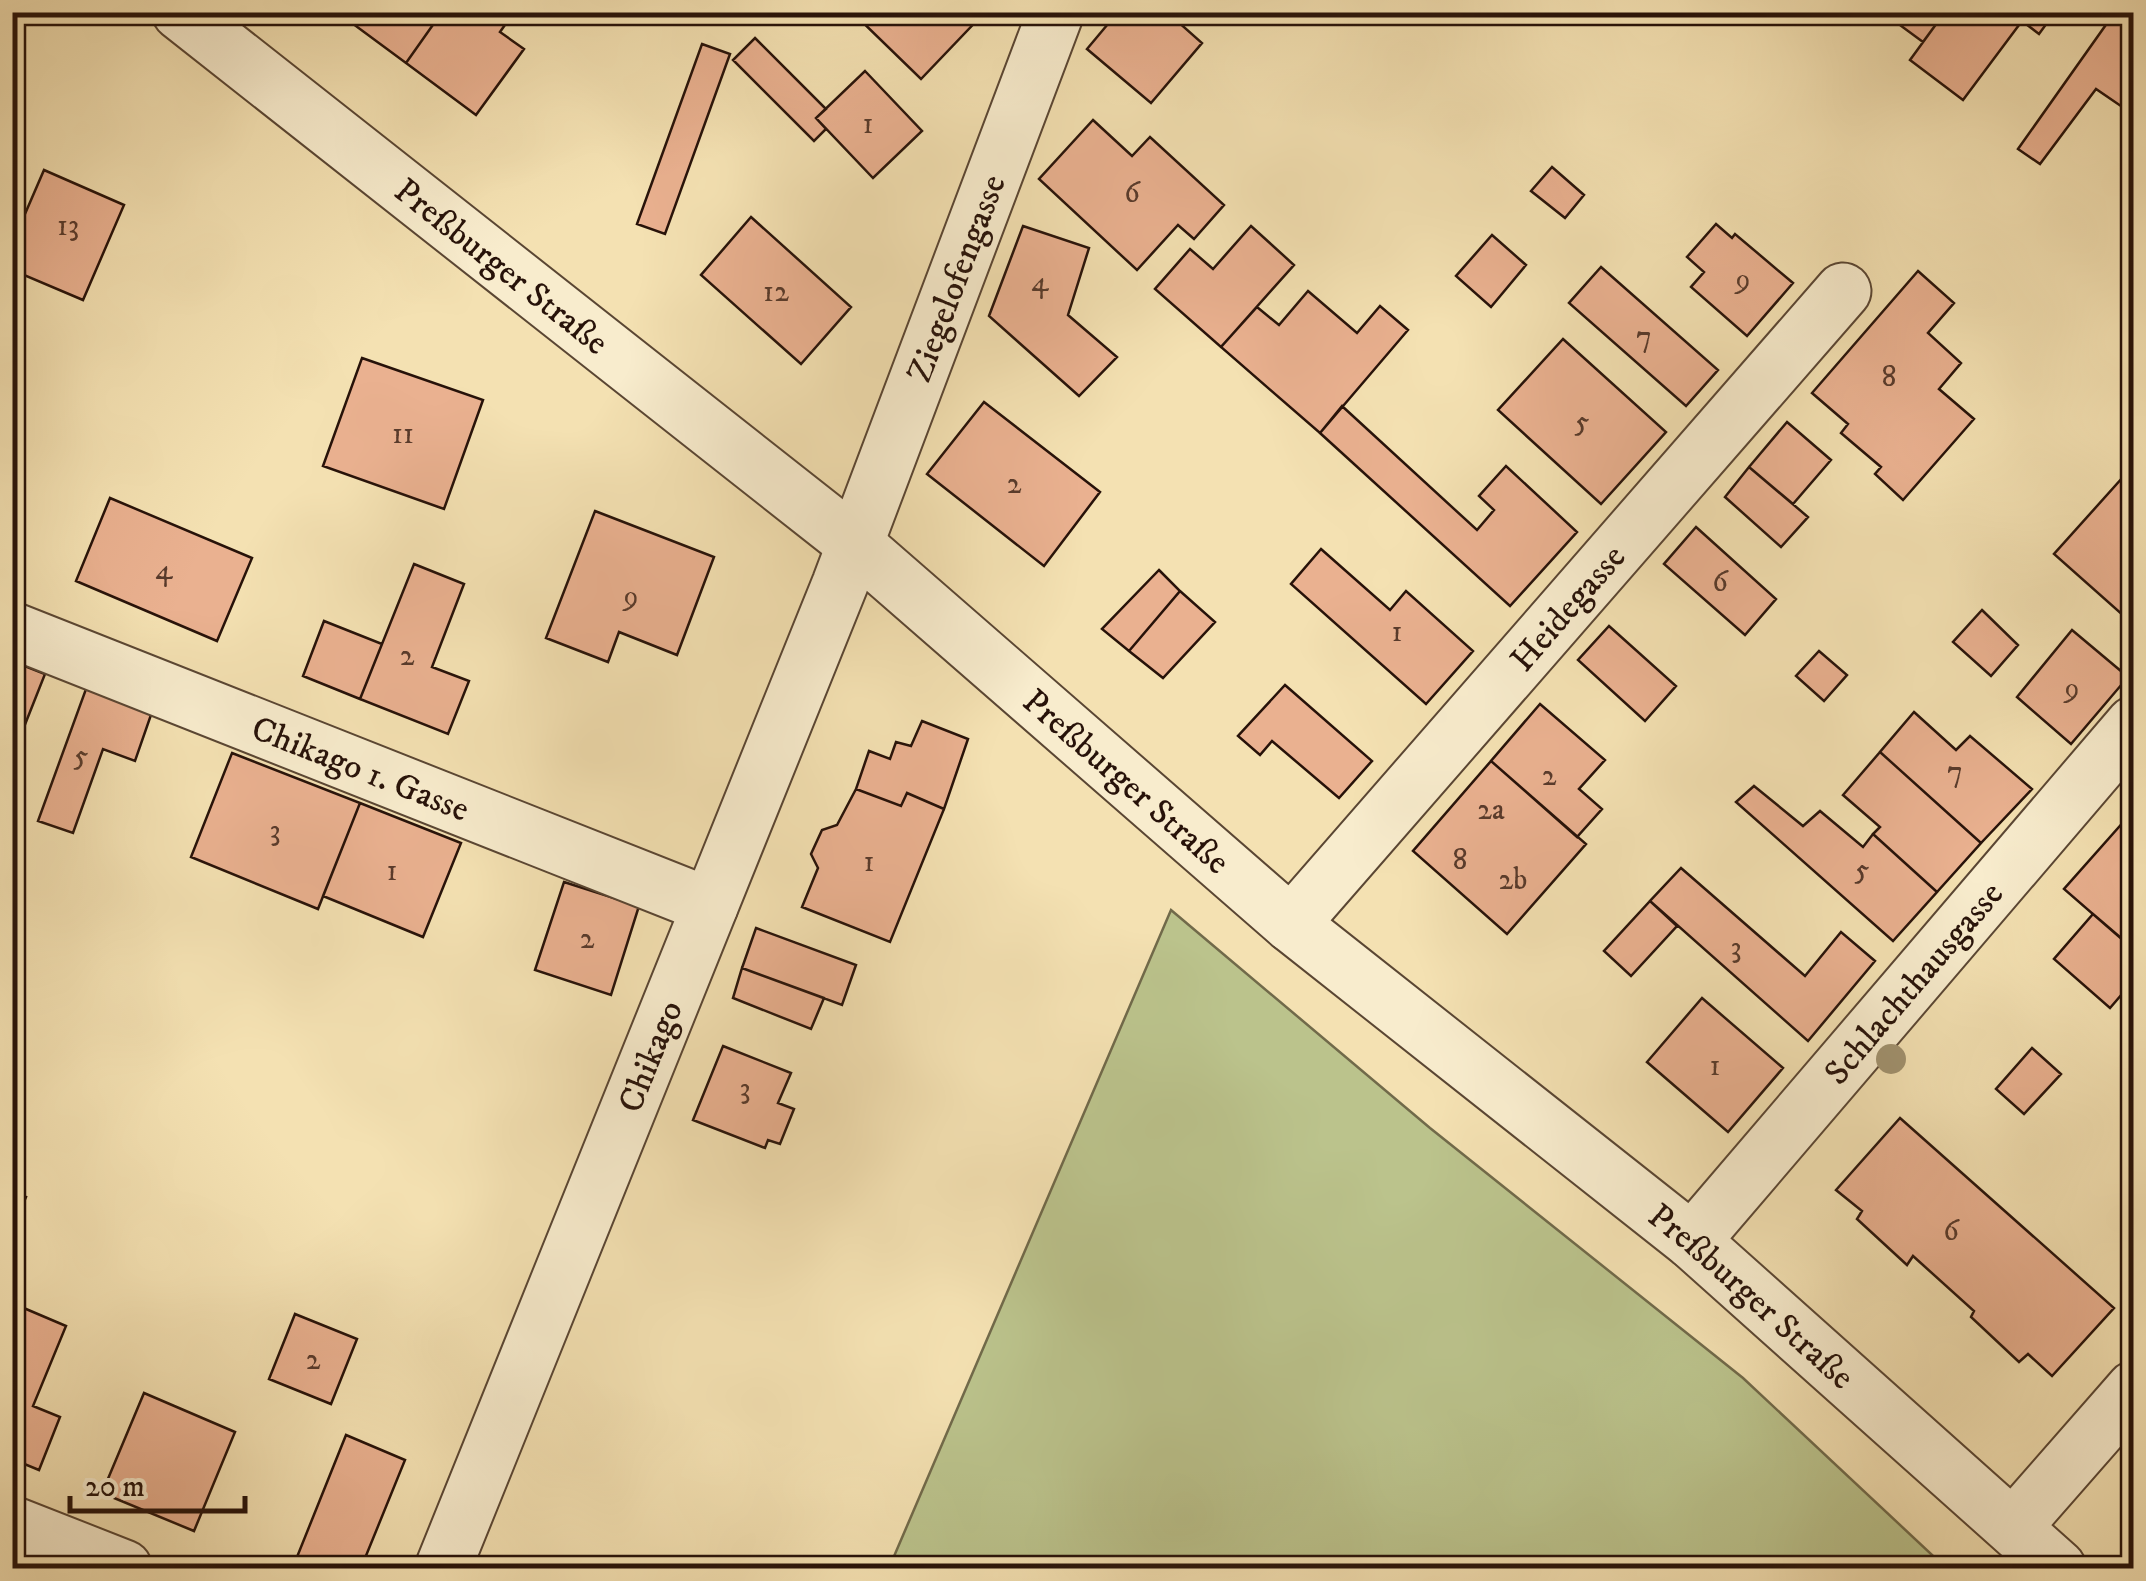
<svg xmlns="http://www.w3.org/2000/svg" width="2146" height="1581" viewBox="0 0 2146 1581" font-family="'IM FELL DW Pica',serif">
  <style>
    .green { fill: #bbc38c; stroke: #716a4a; stroke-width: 2.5 }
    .building { fill: #eab190; stroke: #271209; stroke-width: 2.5 }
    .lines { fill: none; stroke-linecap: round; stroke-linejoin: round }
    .minor-casing { stroke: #5a4633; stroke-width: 59 }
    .minor { stroke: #f8eccd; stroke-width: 55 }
    .tree { fill: #a0916e }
    .labels { text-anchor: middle; stroke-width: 8; stroke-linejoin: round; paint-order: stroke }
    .number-label { font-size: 30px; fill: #583a2b }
    .street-label { font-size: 35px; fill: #271209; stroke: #f8eccd }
  </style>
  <rect width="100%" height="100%" fill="#f4e1b2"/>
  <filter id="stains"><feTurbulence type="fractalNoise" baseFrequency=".002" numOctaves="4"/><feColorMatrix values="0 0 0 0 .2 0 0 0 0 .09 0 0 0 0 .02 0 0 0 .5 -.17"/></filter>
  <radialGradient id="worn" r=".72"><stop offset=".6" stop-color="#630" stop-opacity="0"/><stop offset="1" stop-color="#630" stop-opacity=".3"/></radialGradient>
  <path class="green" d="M 1171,910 L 1430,1128 L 1743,1378 L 1946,1568 L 889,1568 Z"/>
  <path class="building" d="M 343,12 L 442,12 L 406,63 L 341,15 Z
    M 442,12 L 514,12 L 500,32 L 524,49 L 476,115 L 406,63 Z
    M 852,12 L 985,12 L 921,79 Z
    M 1118,12 L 1167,12 L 1202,43 L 1151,103 L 1087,49 Z
    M 1892,12 L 1945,12 L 1923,42 L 1889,17 Z
    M 1945,12 L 2055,12 L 2039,34 L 2022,21 L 1963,100 L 1910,60 Z
    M 2115,12 L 2134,23 L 2134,115 L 2096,89 L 2040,164 L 2018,149 Z
    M 755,38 L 826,109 L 816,118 L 826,129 L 814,141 L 733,60 Z
    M 702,44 L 730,54 L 665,234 L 637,224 Z
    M 865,71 L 922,131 L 873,178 L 816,118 Z
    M 1093,120 L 1132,156 L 1150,137 L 1224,205 L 1194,239 L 1178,225 L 1137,270 L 1039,179 Z
    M 1552,167 L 1584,195 L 1565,218 L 1531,191 Z
    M 44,170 L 124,205 L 83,300 L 12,270 L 12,244 Z
    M 751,217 L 851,307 L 801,364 L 701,275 Z
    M 1716,224 L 1732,238 L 1735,234 L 1793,283 L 1747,336 L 1691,287 L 1704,272 L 1687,257 Z
    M 1023,226 L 1089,248 L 1068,315 L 1117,357 L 1079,396 L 989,316 Z
    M 1251,226 L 1294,265 L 1221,347 L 1155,289 L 1190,249 L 1213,269 Z
    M 1492,235 L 1526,265 L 1491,307 L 1456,276 Z
    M 1601,267 L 1718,370 L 1686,406 L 1569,303 Z
    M 1918,271 L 1954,303 L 1928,333 L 1961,363 L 1939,389 L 1974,419 L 1903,500 L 1875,474 L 1881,467 L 1841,433 L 1848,424 L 1812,393 Z
    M 1308,291 L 1357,333 L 1380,306 L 1408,330 L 1320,433 L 1221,347 L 1257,307 L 1279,325 Z
    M 1563,339 L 1666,432 L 1601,504 L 1498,410 Z
    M 362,358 L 483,400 L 444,509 L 323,466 Z
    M 984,402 L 1100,492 L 1044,566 L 927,474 Z
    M 1342,406 L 1477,530 L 1494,510 L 1479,496 L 1506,466 L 1577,532 L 1510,606 L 1320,433 Z
    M 1787,422 L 1831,460 L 1793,504 L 1749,467 Z
    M 1749,467 L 1808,517 L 1781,547 L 1725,497 Z
    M 2132,467 L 2134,468 L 2134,625 L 2054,554 Z
    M 110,498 L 252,558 L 217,641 L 76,581 Z
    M 595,511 L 714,557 L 677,655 L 619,632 L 608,662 L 546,638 Z
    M 1696,527 L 1776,599 L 1745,635 L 1664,564 Z
    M 1321,549 L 1390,610 L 1406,591 L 1473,651 L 1426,704 L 1291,584 Z
    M 414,564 L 464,584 L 432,667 L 469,681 L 448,734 L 360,699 Z
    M 1159,570 L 1180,591 L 1129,651 L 1102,629 Z
    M 1180,591 L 1215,622 L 1163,678 L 1129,651 Z
    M 1982,610 L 2018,645 L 1991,676 L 1953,642 Z
    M 324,621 L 382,644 L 360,699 L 303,676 Z
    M 1609,626 L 1676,686 L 1645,721 L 1578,660 Z
    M 2072,630 L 2128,677 L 2071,744 L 2017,697 Z
    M 1819,651 L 1847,675 L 1824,701 L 1796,676 Z
    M 12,661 L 45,674 L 24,727 L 12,722 Z
    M 1285,685 L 1372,761 L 1339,798 L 1272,741 L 1260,755 L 1238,736 Z
    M 86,689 L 152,712 L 135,761 L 103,749 L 73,833 L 38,821 Z
    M 1540,704 L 1605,760 L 1579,789 L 1602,809 L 1577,837 L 1491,761 Z
    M 1914,712 L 1956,750 L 1970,736 L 2032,789 L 1981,843 L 1880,752 Z
    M 922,721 L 968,739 L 944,809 L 907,793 L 901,806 L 856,789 L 869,751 L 890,759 L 896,742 L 911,746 Z
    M 1880,752 L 1981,843 L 1937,892 L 1873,834 L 1880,827 L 1843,795 Z
    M 232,753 L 360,803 L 318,909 L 191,857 Z
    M 1491,761 L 1586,844 L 1507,934 L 1413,851 Z
    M 1754,786 L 1803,826 L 1820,811 L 1863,847 L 1873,834 L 1937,892 L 1893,941 L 1736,802 Z
    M 856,789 L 901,806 L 907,793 L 944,809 L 890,942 L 802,907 L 818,868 L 811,854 L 822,830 L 837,825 Z
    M 360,803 L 461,843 L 423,937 L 323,896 Z
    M 2134,810 L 2134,947 L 2132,948 L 2064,889 Z
    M 1681,868 L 1805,976 L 1841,932 L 1875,961 L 1808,1041 L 1650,901 Z
    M 564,882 L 639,906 L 611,995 L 535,970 Z
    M 1650,901 L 1677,926 L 1631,976 L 1604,951 Z
    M 2093,914 L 2134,949 L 2134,980 L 2110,1008 L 2054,959 Z
    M 756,928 L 856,965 L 842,1005 L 742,968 Z
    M 742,968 L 824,998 L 811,1029 L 733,998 Z
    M 1702,998 L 1783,1068 L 1728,1132 L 1647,1062 Z
    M 723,1046 L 791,1073 L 778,1103 L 794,1109 L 780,1144 L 768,1140 L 765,1148 L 693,1120 Z
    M 2032,1048 L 2061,1074 L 2024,1114 L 1996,1089 Z
    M 1900,1118 L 2114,1308 L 2052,1376 L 2028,1354 L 2019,1362 L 1971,1317 L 1974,1311 L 1913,1256 L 1907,1265 L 1857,1219 L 1862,1211 L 1836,1190 Z
    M 12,1192 L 26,1197 L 12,1231 Z
    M 19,1306 L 66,1326 L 33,1406 L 60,1417 L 39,1470 L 12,1459 L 12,1322 Z
    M 295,1314 L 357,1339 L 331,1404 L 269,1379 Z
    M 144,1393 L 235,1432 L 194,1531 L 102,1493 Z
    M 346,1435 L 405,1460 L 361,1568 L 325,1568 L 297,1557 Z"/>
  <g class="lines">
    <defs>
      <g id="minor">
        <path id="s1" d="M 180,12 L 855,544 L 1291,924 L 1692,1241 L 2058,1568"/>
        <path id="s2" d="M 12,630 L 710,906"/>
        <path id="s3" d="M 1291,924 L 1843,291"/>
        <path id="s4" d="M 1692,1241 L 2134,724"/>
        <path d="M 12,1524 L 124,1568"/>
        <path d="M 2014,1526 L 2134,1389"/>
        <path id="s5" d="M 443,1568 L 840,584 L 1056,12"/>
      </g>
    </defs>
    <use href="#minor" class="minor-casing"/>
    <use href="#minor" class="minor"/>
  </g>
  <circle class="tree" cx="1891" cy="1059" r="15"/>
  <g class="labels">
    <g class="number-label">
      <text x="868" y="133">1</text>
      <text x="1132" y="202">6</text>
      <text x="68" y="235">13</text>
      <text x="1743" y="288">9</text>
      <text x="1040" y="291">4</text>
      <text x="776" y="301">12</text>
      <text x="1644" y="346">7</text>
      <text x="1889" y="386">8</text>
      <text x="1582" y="431">5</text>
      <text x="403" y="443">11</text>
      <text x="1014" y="493">2</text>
      <text x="164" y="579">4</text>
      <text x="1720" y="591">6</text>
      <text x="631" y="605">9</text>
      <text x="1397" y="641">1</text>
      <text x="407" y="665">2</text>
      <text x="2072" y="697">9</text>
      <text x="81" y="765">5</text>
      <text x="1955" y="781">7</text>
      <text x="1549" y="785">2</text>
      <text x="1491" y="819">2a</text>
      <text x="275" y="840">3</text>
      <text x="1460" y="869">8</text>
      <text x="869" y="871">1</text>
      <text x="1862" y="879">5</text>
      <text x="392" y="880">1</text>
      <text x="1513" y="889">2b</text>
      <text x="587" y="948">2</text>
      <text x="1736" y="957">3</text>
      <text x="1715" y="1075">1</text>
      <text x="745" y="1098">3</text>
      <text x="1951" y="1240">6</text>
      <text x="313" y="1369">2</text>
    </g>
    <g class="street-label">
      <text dy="12" stroke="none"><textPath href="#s1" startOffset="410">Preßburger Straße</textPath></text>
      <text dy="12" stroke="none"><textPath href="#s5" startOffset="1388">Ziegelofengasse</textPath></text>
      <text dy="12" stroke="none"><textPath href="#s3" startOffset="420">Heidegasse</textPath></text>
      <text dy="12" stroke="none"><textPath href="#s2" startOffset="375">Chikago 1. Gasse</textPath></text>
      <text dy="12" stroke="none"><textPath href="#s1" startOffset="1220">Preßburger Straße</textPath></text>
      <text dy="12" stroke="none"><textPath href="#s4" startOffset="340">Schlachthausgasse</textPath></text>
      <text dy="12" stroke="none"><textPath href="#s5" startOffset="552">Chikago</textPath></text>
      <text dy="12" stroke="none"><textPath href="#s1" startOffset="2030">Preßburger Straße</textPath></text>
    </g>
  </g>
  <rect width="2146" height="1581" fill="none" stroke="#f4e1b2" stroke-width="50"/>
  <rect x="15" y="15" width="2116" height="1551" fill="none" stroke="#271209" stroke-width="5"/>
  <rect x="25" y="25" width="2096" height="1531" fill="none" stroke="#271209" stroke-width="2.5"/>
  <path d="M70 1496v15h175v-15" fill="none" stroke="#271209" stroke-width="5"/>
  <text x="85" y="1496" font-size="30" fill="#271209" stroke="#f8eccd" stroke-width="8" paint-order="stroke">20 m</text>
  <rect width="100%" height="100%" filter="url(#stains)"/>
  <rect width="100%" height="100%" fill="url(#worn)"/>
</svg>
